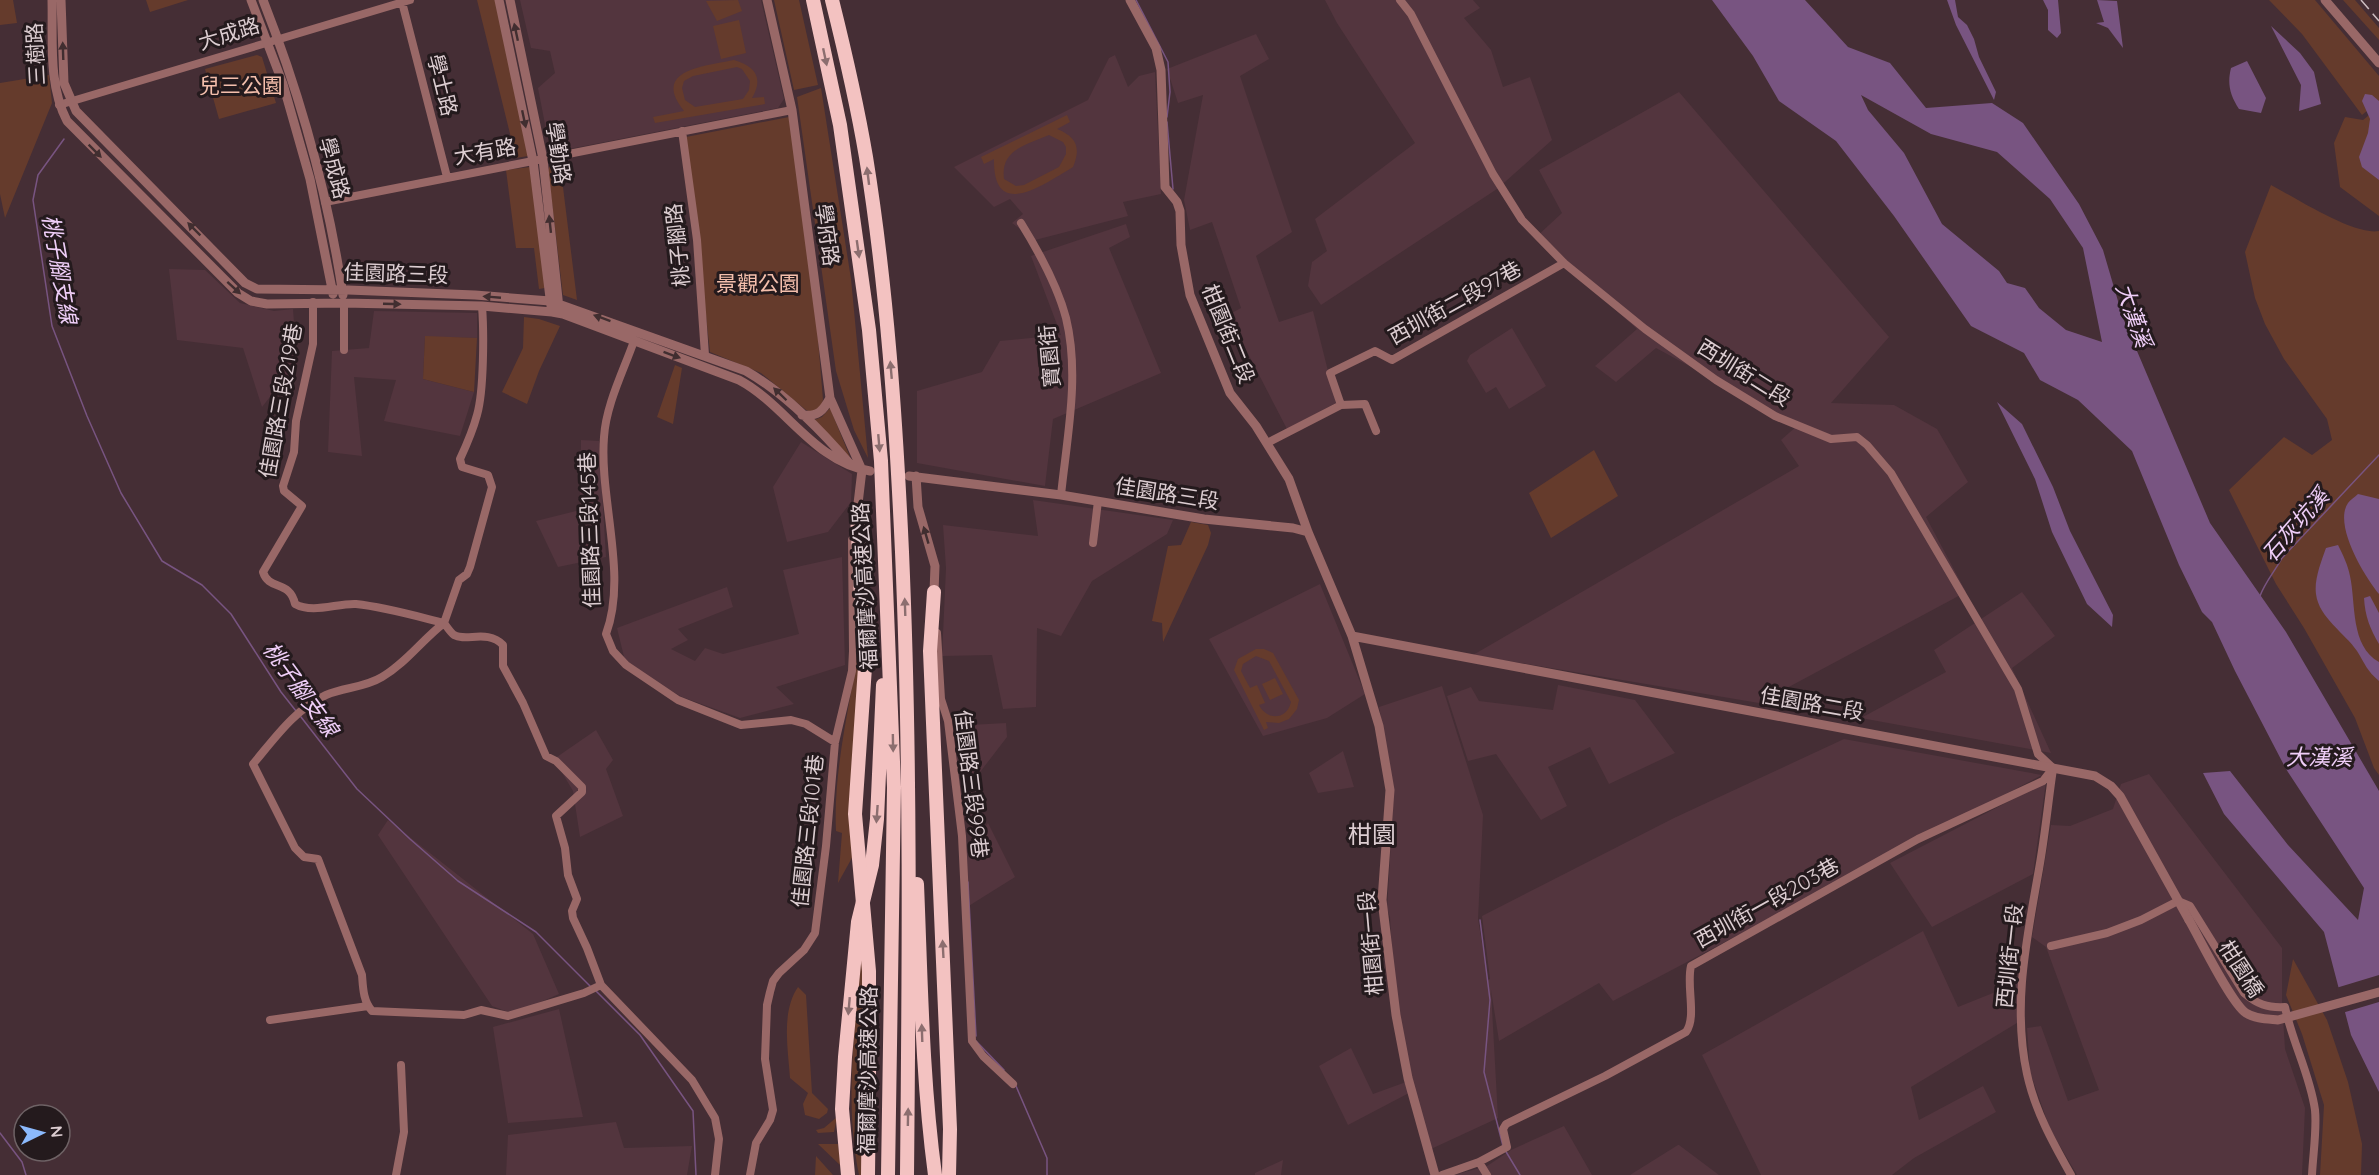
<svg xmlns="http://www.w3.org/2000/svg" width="2379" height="1175" viewBox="0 0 2379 1175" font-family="Quicksand,'Noto Sans TC',sans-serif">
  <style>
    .built { fill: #53353e }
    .green { fill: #653b2c; fill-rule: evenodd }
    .water { fill: #785481; fill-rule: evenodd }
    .pier { fill: #452e35 }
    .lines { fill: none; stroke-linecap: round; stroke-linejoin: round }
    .stream { stroke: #785481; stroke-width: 1.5 }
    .minor { stroke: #996867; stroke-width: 8 }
    .tertiary { stroke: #996867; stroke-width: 9 }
    .motorway { stroke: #f3c2c1; stroke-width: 14 }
    .rail { stroke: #cdbdc1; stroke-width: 1.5; stroke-dasharray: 12 6; stroke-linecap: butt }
    .tertiary-bridge { stroke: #996867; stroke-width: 9 }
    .motorway-bridge { stroke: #f3c2c1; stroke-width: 14 }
    .oneway { fill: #412e30 }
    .oneway2 { fill: #8c6e6f }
    .labels { text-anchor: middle; stroke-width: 6; stroke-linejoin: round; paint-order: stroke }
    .street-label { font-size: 21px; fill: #dccdd1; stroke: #241a1d }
    .park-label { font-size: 21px; fill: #f4bfac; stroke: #241a1d }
    .water-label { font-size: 22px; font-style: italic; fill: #efcef8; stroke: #241a1d }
    .quarter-label { font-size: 24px; fill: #dccdd1; stroke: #241a1d }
  </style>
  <rect width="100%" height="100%" fill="#452e35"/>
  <path class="built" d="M 520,0 L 761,0 L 784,99 L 778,108 L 559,151 L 549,145 L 538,88 L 555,73 L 550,51 L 531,48 Z
    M 1325,0 L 1473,0 L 1480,8 L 1464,18 L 1491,50 L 1503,87 L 1530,77 L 1552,140 L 1497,189 L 1321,305 L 1308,286 L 1312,262 L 1327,251 L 1315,219 L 1415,143 L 1337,23 Z
    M 1256,34 L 1269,59 L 1240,76 L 1292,232 L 1256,256 L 1279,322 L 1313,311 L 1336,403 L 1287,429 L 1228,315 L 1241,308 L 1212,222 L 1190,230 L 1184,200 L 1203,95 L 1178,103 L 1167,69 Z
    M 1115,55 L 1128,87 L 1139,76 L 1155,72 L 1161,194 L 1123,202 L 1128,216 L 1035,240 L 1012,223 L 1023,214 L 1010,199 L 994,207 L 954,167 L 1088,100 L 1109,58 Z
    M 1679,92 L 1889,337 L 1831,403 L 1894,405 L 1937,429 L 1968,482 L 1926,517 L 1966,592 L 1759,703 L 1473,655 L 1799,466 L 1781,440 L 1798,425 L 1656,348 L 1616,382 L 1595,366 L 1637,329 L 1535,238 L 1562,213 L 1539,170 Z
    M 1126,224 L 1130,237 L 1109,248 L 1161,373 L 1053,419 L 1045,486 L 917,463 L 917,391 L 982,372 L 1000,341 L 1061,335 L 1031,256 Z
    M 169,269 L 205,270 L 240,303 L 274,311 L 293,309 L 297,363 L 262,407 L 243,348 L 177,340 Z
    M 374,311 L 477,313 L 477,338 L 425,337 L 423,379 L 474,392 L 460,436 L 384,421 L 396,380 L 354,377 L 362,456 L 328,452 L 332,351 L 369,348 Z
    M 1512,328 L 1546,386 L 1509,409 L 1496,387 L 1486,393 L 1467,361 L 1470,355 Z
    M 581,440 L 599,441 L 606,557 L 558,567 L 536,521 L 580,510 Z
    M 801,442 L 852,474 L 851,502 L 828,532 L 787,542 L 773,487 Z
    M 1033,500 L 1173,520 L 1167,534 L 1092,581 L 1061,636 L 1037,628 L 1036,707 L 1003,709 L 992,655 L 942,656 L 946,568 L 943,525 L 1038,536 Z
    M 842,557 L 845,665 L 776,687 L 794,704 L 740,718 L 682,697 L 626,665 L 617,628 L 727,587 L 733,607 L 678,629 L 688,640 L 671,649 L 695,661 L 705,648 L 723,654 L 799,634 L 783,570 Z
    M 1320,584 L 1365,694 L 1327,718 L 1263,736 L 1209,639 Z
    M 2022,592 L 2055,636 L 2012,668 L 2051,753 L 1861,718 L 1946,672 L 1934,650 Z
    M 1558,685 L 1635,700 L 1675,753 L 1609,784 L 1590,747 L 1548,767 L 1567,806 L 1541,820 L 1496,754 L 1468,761 L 1447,696 L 1471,687 L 1479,701 L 1553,710 Z
    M 1442,686 L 1483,815 L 1478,919 L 1488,980 L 1490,979 L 1482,916 L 1674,818 L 1844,739 L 2042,775 L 1613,1001 L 1599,983 L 1499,1041 L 1491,990 L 1498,1118 L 1431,1149 L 1410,1073 L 1393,976 L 1390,917 L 1387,909 L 1394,789 L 1379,707 Z
    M 1006,723 L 1007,737 L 974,780 L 967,824 L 952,726 Z
    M 596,730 L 613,760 L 606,769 L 623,816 L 580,837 L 573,791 L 554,759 Z
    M 1343,751 L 1354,787 L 1318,793 L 1309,773 Z
    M 2149,774 L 2282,948 L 2282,1001 L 2285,1049 L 2305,1108 L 2302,1175 L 2077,1175 L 2050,1129 L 2030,1072 L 2027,1028 L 2041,1026 L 2068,1101 L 2099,1090 L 2046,947 L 2032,937 L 2051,825 L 2070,826 L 2113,809 L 2121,784 Z
    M 2046,782 L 2033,874 L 1932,927 L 1890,863 Z
    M 388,820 L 533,934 L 559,994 L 513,1014 L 492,1006 L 378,835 Z
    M 988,823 L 1015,877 L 967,907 L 966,855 Z
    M 1923,931 L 1958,1007 L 2018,983 L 2017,1023 L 1911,1087 L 1919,1120 L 1983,1086 L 1996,1112 L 1914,1158 L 1892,1175 L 1761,1175 L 1702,1055 Z
    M 559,1009 L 583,1117 L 508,1123 L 493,1027 Z
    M 1351,1048 L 1373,1094 L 1406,1082 L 1409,1093 L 1348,1125 L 1319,1066 Z
    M 616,1122 L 624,1148 L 692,1146 L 687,1175 L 506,1175 L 508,1135 Z
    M 1564,1126 L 1592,1175 L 1454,1175 L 1487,1166 L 1511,1150 Z
    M 1679,1145 L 1719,1175 L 1630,1175 L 1678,1145 Z
    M 1283,1160 L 1281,1175 L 1255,1175 L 1255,1173 Z"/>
  <path class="green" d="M 0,0 L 13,0 L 17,23 L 0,25 Z
    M 146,0 L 188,0 L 150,12 Z
    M 477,0 L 495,0 L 528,156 L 516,158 Z
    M 738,0 L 742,11 L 717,21 L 706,1 Z
    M 774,0 L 799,0 L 818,85 L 794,90 Z
    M 2269,0 L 2315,0 L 2379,76 L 2379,101 L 2362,115 L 2302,34 Z
    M 2343,0 L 2355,0 L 2379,28 L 2379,40 Z
    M 739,20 L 746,53 L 721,59 L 713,26 Z
    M 257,55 L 262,57 L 276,103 L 219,119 L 205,69 Z
    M 734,60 C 755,66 764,78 752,98 L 764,97 L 765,104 L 655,123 L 653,117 L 684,111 C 650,69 707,66 734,60 ZM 737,67 L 742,69 L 750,81 L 749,90 L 743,99 L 695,107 L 685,100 L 682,88 L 684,81 L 693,76 Z
    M 49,75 L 52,103 L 5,218 L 0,194 L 0,83 Z
    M 821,88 L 851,279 L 868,458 L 854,430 L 836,371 L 797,97 Z
    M 2379,107 L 2379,216 L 2340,187 L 2334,143 L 2345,117 L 2363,120 Z
    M 1067,115 L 1070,122 L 1057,129 C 1077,137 1081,148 1073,167 C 1044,184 993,222 994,159 L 984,164 L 981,157 ZM 1049,135 L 1063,142 L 1066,147 L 1066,154 L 1059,167 L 1024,185 L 1016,186 L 1004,179 C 1000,149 1027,145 1049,135 Z
    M 789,117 L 813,279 L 823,400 L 821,407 L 811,412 L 806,410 L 761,373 L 710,352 L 686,137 Z
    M 560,163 L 577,300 L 563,295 L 548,170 L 550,165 Z
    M 530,167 L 545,288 L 539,289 L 534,248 L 516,248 L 506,170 Z
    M 2271,185 C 2294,197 2354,236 2379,231 L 2379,775 L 2374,768 L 2355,718 L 2304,628 L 2276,584 L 2229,490 L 2284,437 L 2312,455 L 2332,440 L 2327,419 L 2284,359 L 2265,324 L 2255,298 L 2245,252 Z
    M 524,317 L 539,319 L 560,326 L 539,371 L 527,404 L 502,392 L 523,348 Z
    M 425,336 L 477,338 L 474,392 L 423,379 Z
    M 675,365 L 682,368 L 673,424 L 657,417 Z
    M 830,408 L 850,457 L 833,447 L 814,420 L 822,417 Z
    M 1594,450 L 1618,496 L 1551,538 L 1529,493 Z
    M 1191,522 L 1208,525 L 1211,533 L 1208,545 L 1163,642 L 1162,623 L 1152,621 L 1168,546 L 1181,545 Z
    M 859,641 L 853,856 L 838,883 L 842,833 L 836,831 C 833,767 851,705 859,641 Z
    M 1256,649 L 1264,649 L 1273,653 L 1299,700 L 1297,709 L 1289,719 L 1279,723 L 1266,722 L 1268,728 L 1264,730 L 1234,670 L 1238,659 ZM 1256,656 L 1269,661 L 1291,702 C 1287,720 1267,721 1259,705 L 1265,703 L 1257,685 L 1250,688 L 1241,671 L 1243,664 Z
    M 1275,678 L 1283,694 L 1270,700 L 1262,684 Z
    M 862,950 L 864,971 L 863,1175 L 859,1175 C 844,1101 855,1024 862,950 Z
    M 2293,959 L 2327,1020 L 2348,1082 L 2362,1144 L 2361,1175 L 2320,1175 L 2324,1105 L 2302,1034 L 2286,995 Z
    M 798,987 L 806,995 L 812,1093 L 828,1109 L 827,1113 L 819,1119 L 805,1115 L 803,1104 L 808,1093 L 790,1078 C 788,1048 781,1012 798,987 Z
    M 837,1117 L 834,1132 L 818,1133 L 816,1130 L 824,1128 Z
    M 818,1144 L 838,1144 L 841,1166 Z
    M 816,1156 L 833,1175 L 815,1175 Z"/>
  <path class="water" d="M 1712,0 L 1805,0 L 1848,47 L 1890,63 L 1926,108 L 1992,103 L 2023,123 L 2079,204 L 2103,250 L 2123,318 L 2210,523 L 2286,632 L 2379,791 L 2379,1092 L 2351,1035 L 2324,932 L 2224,814 L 2203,773 L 2230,771 L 2288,845 L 2358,920 L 2364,888 L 2286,769 L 2235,671 L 2212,622 L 2202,612 L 2179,565 L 2132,451 L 2078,400 L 2040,380 L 2024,353 L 1971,326 L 1894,216 L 1836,141 L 1779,101 L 1753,56 ZM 1861,95 L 1931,134 L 1997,152 L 2050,199 L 2083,248 L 2102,342 L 2066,330 L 2039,308 L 2025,288 L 2007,283 L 1999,271 L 1942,224 L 1904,153 L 1868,110 Z
    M 1947,0 L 1955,0 L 1958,17 L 1967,25 L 1974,39 L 1979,57 L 1996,92 L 1994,100 L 1956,25 Z
    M 2043,0 L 2058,0 L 2061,33 L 2057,38 L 2048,30 L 2048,10 Z
    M 2097,0 L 2117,1 L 2123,48 L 2108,28 L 2096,23 L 2104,22 Z
    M 2271,26 L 2300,53 L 2314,72 L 2321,104 L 2299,111 L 2301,85 Z
    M 2247,61 L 2266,98 L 2261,113 L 2239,109 C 2230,95 2227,84 2231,68 Z
    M 2365,94 L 2372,95 L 2379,101 L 2379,180 L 2362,167 L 2359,157 L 2368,133 L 2370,119 L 2362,101 Z
    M 1997,402 L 2022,424 L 2053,487 L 2070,531 L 2113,615 L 2112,627 L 2087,604 L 2052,532 L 2035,479 Z
    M 2358,494 L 2379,499 L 2379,594 C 2365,577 2333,525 2348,503 C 2350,500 2355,497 2358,494 Z
    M 2338,545 C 2343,555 2348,565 2350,576 C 2356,603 2350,646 2379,662 L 2379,681 C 2367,671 2365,664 2357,651 C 2345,633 2319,618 2316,594 C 2314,580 2321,562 2326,548 Z
    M 2370,596 L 2379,613 L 2379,644 C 2370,629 2365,616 2364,598 Z"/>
  <path class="pier" d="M 2379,975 L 2379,1002 L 2342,1013 L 2336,988 Z"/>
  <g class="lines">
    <path class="stream" d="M 1136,0 L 1168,62 L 1170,92 L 1167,117
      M 1167,122 L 1173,189
      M 64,139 L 38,175 L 33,200 L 52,326 L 87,416 L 121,493 L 162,561 L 202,585 L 231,614 L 281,692 L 296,711
      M 2260,596 C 2265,582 2275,571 2282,558 L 2379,455
      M 301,717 L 357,789 L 410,839 L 458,881 L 536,932 L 590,986
      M 968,882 L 976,1036
      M 1480,920 L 1490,1000 L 1484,1072 L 1503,1146
      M 596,991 L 640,1035 L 693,1111 L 696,1175
      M 976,1041 L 1004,1070
      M 1016,1086 L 1047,1158 L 1047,1175
      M 0,1133 L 22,1162 L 26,1175
      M 1505,1150 L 1520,1175"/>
    <path class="minor" d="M 1400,0 L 1411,14 L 1493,174 L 1522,220 L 1564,263 L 1645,329 L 1716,380 L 1775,416 L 1831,439 L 1857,437 L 1867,445 L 1891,473 L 2018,689 L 2038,754 L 2053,768
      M 402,2 L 447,177
      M 59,105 L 410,0
      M 682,131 L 697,240 L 705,355
      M 325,202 L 792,110
      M 1021,223 C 1039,252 1057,284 1066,318 C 1080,375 1067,437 1061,495
      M 313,302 L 313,344 L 296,421 L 294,452 L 283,486 L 284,491 L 302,506 L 263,572 C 269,591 290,580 295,604 C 313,614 337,603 356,604 C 385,607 416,616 444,623
      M 634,341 C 623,372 606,405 604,437 C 599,499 628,575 606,634 L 613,651 L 626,665 L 678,700 L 741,725 L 791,720 L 806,724 L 835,742
      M 344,350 L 344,303
      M 1341,405 L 1365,404 L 1376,431
      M 1267,443 L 1341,405 L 1330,373 L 1375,351 L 1392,360 L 1564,263
      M 1093,543 L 1098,501
      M 444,623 C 422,640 406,663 382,677 C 364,688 344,687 326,695 C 294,710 275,738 253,764 L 295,848 L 304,857 L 318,859 L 362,975 C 363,987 363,1001 372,1011 L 464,1015 L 481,1010 L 508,1016 L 584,993 L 601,985
      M 444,623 C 447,627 451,633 454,635 C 466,642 488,629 503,645 L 503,666 L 523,703 L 546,756 L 556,761 L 582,787 L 582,792 L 556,816 L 565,848 L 568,875 L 577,899 L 572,911 L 573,918 L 587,948 L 601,985 L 692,1080 L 715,1118 L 719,1139 L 715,1175
      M 444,623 L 459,580 L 467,574 L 470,567 L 492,487 L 488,475 L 462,467 L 460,459 C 467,444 473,430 477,415 C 484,391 484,332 482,306
      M 937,633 L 941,699 L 948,721 L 962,836 L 972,1041 L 983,1056 L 1013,1084
      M 2053,769 C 2048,803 2045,836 2039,869 C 2027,938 2012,1005 2027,1074 C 2035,1111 2053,1143 2071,1175
      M 2051,946 L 2107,933 L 2141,920 L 2178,901 L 2190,906 L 2244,993 C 2257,1004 2267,1008 2285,1007 C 2292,1042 2310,1074 2315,1110 C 2317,1130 2313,1154 2312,1175
      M 270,1020 L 368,1006
      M 1479,1162 L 1487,1175
      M 396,1175 L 404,1132 L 401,1065
      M 750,1175 L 756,1143 L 770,1120 L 773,1110 L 765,1059 L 767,1005 L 770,992 L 773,981 L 779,973 L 804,950 L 815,933 L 826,846 L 835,742 L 852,671 L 853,651 L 852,540
      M 1442,1175 L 1479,1162 L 1507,1147 L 1503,1129 L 1506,1124 L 1605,1076 L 1686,1032 C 1697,1017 1686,986 1691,966 L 1918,839 L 2043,781 L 2053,768"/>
    <path class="tertiary" d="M 52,0 C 53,40 48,85 67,121 L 238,293 L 251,301 L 267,304 L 344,303 L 482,306 L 552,312 L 563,314 L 739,380 C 786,405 814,462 870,471
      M 61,0 L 64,83 L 76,111 L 245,283 L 257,289 L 348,290 L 475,295 L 550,301 L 746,371 C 786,394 820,429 850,464
      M 251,0 L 283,84 L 310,179 L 333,294
      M 263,0 C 300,94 328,195 343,295
      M 499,0 L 533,161 L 551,306
      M 510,0 L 543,159 L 559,308
      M 767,0 L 792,110 L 830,398 L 862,470
      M 1130,0 L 1156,48 L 1161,70 L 1165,187 L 1177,202 L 1180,211 L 1181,245 L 1190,295 L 1230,393 L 1256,426 L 1289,479 L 1308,532 L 1352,636 L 1379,726 L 1390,790 L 1382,900 L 1396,1015 L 1408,1078 L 1435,1175
      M 2325,0 L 2379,63
      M 802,415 C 818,417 823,411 830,398
      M 909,476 L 1061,495 L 1204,519 L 1293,528 L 1308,532
      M 916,476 L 918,507 L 935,566 L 934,592
      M 857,512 L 862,470
      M 1352,636 L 2095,776 L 2111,786 L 2120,796 L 2189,920"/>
    <path class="motorway" d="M 813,0 L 840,125 L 869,330 L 881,461 L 894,787 L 888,1175
      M 832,0 C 845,52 857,104 866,157 C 887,287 896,420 902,552 C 911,760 909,967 907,1175
      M 857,512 L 862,622
      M 934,592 L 930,651 L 950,1129 L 949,1175
      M 917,884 C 921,981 922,1078 935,1175
      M 848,1175 L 842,1109 L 845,1057 L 858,922 L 872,865 L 877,819 L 883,685
      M 868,1175 L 869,1091"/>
    <path class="rail" d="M 2361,0 L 2379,21"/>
    <path class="tertiary-bridge" d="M 2189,920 C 2200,939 2231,1003 2246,1013 C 2255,1019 2268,1019 2278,1020 L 2379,992"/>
    <path class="motorway-bridge" d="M 862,622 L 865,667 L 855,814 L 869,971 L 869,1091"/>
  </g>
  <defs><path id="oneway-solid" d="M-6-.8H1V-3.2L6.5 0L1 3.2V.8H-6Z" transform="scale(1.5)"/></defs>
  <g class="oneway">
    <use href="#oneway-solid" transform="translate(516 32) rotate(-102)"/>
    <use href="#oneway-solid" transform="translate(63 51) rotate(-92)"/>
    <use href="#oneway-solid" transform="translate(524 119) rotate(78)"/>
    <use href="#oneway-solid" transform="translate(95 151) rotate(45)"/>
    <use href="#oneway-solid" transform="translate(550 224) rotate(-96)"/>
    <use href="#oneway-solid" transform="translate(194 229) rotate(-135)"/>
    <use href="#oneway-solid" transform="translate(234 288) rotate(42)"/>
    <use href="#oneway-solid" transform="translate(492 297) rotate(-175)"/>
    <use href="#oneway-solid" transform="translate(392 304) rotate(2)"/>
    <use href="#oneway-solid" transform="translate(602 318) rotate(-160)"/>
    <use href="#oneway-solid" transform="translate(672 355) rotate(20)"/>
    <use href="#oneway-solid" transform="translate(780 394) rotate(-136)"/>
    <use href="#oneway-solid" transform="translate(926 535) rotate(-106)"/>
  </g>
  <g class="oneway2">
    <use href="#oneway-solid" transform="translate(825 57) rotate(78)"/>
    <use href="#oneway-solid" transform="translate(868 176) rotate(-97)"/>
    <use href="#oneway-solid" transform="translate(858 249) rotate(82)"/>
    <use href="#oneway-solid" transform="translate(891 370) rotate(-95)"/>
    <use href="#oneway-solid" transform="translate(879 443) rotate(85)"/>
    <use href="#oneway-solid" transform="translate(905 607) rotate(-92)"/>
    <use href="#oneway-solid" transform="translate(893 743) rotate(89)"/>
    <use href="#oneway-solid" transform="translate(877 814) rotate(94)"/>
    <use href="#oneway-solid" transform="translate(943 949) rotate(-93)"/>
    <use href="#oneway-solid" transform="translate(849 1006) rotate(95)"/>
    <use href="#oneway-solid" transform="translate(922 1033) rotate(-92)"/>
    <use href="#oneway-solid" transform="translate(908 1117) rotate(-89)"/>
  </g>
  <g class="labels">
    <g class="street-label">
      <text transform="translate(229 34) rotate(-17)" y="7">大成路</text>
      <text transform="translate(36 54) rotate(-93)" y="7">三樹路</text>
      <text transform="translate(442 85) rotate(76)" y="7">學士路</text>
      <text transform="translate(485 152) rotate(-10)" y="7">大有路</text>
      <text transform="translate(558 153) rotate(81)" y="7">學勤路</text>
      <text transform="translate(334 168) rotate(75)" y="7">學成路</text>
      <text transform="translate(827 235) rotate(82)" y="7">學府路</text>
      <text transform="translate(678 245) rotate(-96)" y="7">桃子腳路</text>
      <text transform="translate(396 274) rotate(2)" y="7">佳園路三段</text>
      <text transform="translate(1455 303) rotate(-29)" y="7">西圳街二段97巷</text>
      <text transform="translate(1228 334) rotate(68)" y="7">柑園街二段</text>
      <text transform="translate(1050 356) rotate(-95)" y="7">寶園街</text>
      <text transform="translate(1744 373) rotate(32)" y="7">西圳街二段</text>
      <text transform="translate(281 401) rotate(-80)" y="7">佳園路三段219巷</text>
      <text transform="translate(1167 494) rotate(9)" y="7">佳園路三段</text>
      <text transform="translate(590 530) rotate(-92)" y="7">佳園路三段145巷</text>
      <text transform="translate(865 586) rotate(-93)" y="7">福爾摩沙高速公路</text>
      <text transform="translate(1812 704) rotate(10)" y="7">佳園路二段</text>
      <text transform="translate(971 784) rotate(83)" y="7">佳園路三段99巷</text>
      <text transform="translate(808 831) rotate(-84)" y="7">佳園路三段101巷</text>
      <text transform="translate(1767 903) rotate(-29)" y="7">西圳街一段203巷</text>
      <text transform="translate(1371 943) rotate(-95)" y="7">柑園街一段</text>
      <text transform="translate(2010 956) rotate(-84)" y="7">西圳街一段</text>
      <text transform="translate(2241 969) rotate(57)" y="7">柑園橋</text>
      <text transform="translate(868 1070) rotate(-89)" y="7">福爾摩沙高速公路</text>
    </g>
    <g class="park-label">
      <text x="241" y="93">兒三公園</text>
      <text x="758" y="291">景觀公園</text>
    </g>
    <g class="water-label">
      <text transform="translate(60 269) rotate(80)" y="8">桃子腳支線</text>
      <text transform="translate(2134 315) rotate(71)" y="8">大漢溪</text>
      <text transform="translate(2295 525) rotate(-49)" y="8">石灰坑溪</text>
      <text transform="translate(301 689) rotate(54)" y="8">桃子腳支線</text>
      <text x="2319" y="765">大漢溪</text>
    </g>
    <g class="quarter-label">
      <text x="1372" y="843">柑園</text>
    </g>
  </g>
  <g transform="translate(42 1133) rotate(85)"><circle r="28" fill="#241a1d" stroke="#6e6265" stroke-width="1.5"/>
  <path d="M0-4.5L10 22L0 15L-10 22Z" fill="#8bb9fc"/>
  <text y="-9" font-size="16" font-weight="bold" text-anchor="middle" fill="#dccdd1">N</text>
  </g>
</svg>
